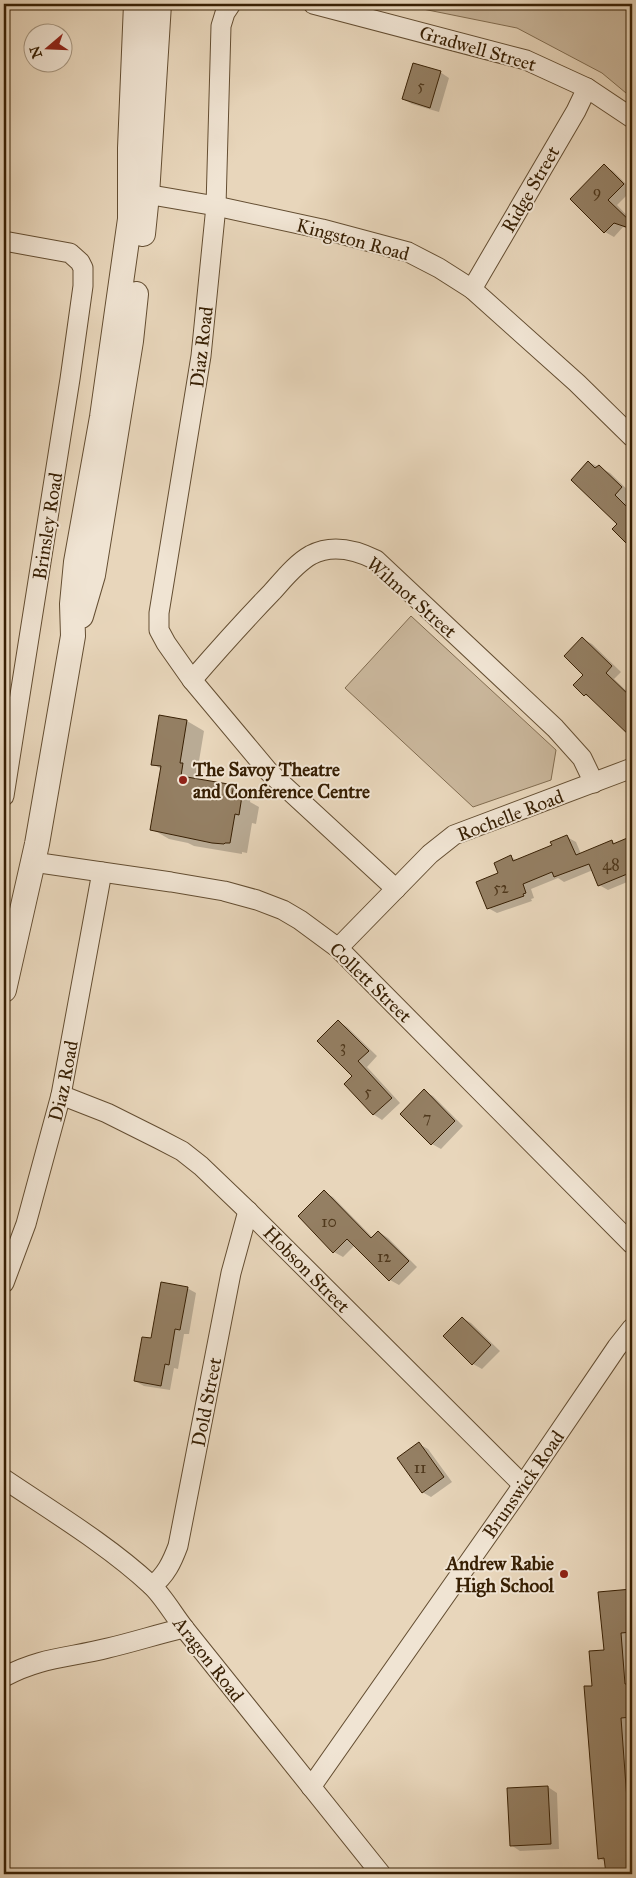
<svg xmlns="http://www.w3.org/2000/svg" width="636" height="1878" viewBox="0 0 636 1878" font-family="'IM FELL Great Primer',serif">
  <style>
    .green { fill: #cab79c; stroke: #816c50 }
    .shadow { fill: #0003 }
    .building { fill: #947f63; stroke: #382004 }
    .lines { fill: none; stroke-linecap: round; stroke-linejoin: round }
    .minor-casing { stroke: #644e32; stroke-width: 21 }
    .tertiary-casing { stroke: #644e32; stroke-width: 26 }
    .minor { stroke: #f0e4d3; stroke-width: 19 }
    .tertiary { stroke: #f0e4d3; stroke-width: 24 }
    .poi-dot { fill: #8f2418; stroke: #f0e4d3; stroke-width: 2 }
    .labels { text-anchor: middle; stroke-width: 4; stroke-linejoin: round; paint-order: stroke }
    .number-label { font-size: 16px; fill: #4f381c }
    .street-label { font-size: 19px; fill: #382004; stroke: #f0e4d3 }
    .poi-label { font-size: 19px; font-weight: bold; fill: #382004; stroke: #f0e4d3; text-anchor: start }
  </style>
  <rect width="100%" height="100%" fill="#e8d6bb"/>
  <filter id="stains"><feTurbulence type="fractalNoise" baseFrequency=".004" numOctaves="4"/><feColorMatrix values="0 0 0 0 .2 0 0 0 0 .09 0 0 0 0 .02 0 0 0 .5 -.17"/></filter>
  <radialGradient id="worn" r=".72"><stop offset=".6" stop-color="#630" stop-opacity="0"/><stop offset="1" stop-color="#630" stop-opacity=".3"/></radialGradient>
  <path class="green" d="M 398,4 L 632,4 L 632,98 L 602,73 L 517,28 Z
    M 411,616 L 556,750 L 551,780 L 473,807 L 345,688 Z"/>
  <path class="shadow" d="M 440,72 L 449,78 L 439,112 L 412,104 L 403,99 Z
    M 604,166 L 613,171 L 632,190 L 617,205 L 632,221 L 632,230 L 623,227 L 614,237 L 605,232 Z
    M 589,462 L 610,473 L 632,494 L 625,502 L 632,509 L 632,547 L 614,529 L 618,524 Z
    M 583,639 L 592,644 L 621,672 L 614,679 L 632,696 L 632,734 L 594,700 L 585,695 Z
    M 187,721 L 204,731 L 197,773 L 200,774 L 199,780 L 234,786 L 251,796 L 250,802 L 259,807 L 256,824 L 252,823 L 247,853 L 242,852 L 242,854 L 194,846 L 188,843 L 169,839 L 152,829 L 161,769 L 153,764 Z
    M 567,837 L 576,842 L 581,854 L 612,841 L 616,844 L 632,839 L 632,880 L 608,890 L 599,885 L 593,870 L 564,882 L 558,878 L 531,889 L 534,898 L 531,899 L 532,901 L 497,913 L 488,908 L 499,873 L 511,857 L 518,861 L 553,846 Z
    M 338,1021 L 347,1027 L 377,1056 L 367,1067 L 400,1103 L 382,1120 L 373,1114 L 354,1076 Z
    M 424,1091 L 433,1096 L 463,1126 L 441,1149 L 432,1144 Z
    M 324,1192 L 333,1197 L 373,1238 L 379,1232 L 388,1238 L 417,1267 L 399,1285 L 390,1280 L 355,1245 L 343,1257 L 334,1252 Z
    M 187,1288 L 196,1293 L 189,1334 L 184,1334 L 178,1369 L 174,1368 L 170,1390 L 144,1386 L 135,1381 L 152,1340 Z
    M 462,1318 L 471,1323 L 500,1351 L 482,1369 L 473,1364 Z
    M 419,1444 L 428,1449 L 452,1482 L 431,1497 L 422,1492 Z
    M 630,1582 L 632,1582 L 632,1874 L 607,1874 L 606,1862 L 599,1858 L 593,1687 L 605,1651 L 630,1590 Z
    M 548,1787 L 557,1793 L 559,1849 L 520,1851 L 511,1845 Z"/>
  <path class="building" d="M 413,63 L 441,71 L 430,108 L 402,99 Z
    M 604,164 L 624,184 L 608,200 L 632,223 L 632,229 L 614,223 L 604,233 L 570,199 Z
    M 588,461 L 595,468 L 599,465 L 622,487 L 615,495 L 630,510 L 632,508 L 632,549 L 612,529 L 617,524 L 571,480 Z
    M 582,637 L 612,666 L 606,673 L 632,698 L 632,738 L 586,694 L 584,696 L 573,685 L 583,675 L 564,656 Z
    M 159,715 L 187,720 L 180,763 L 183,763 L 181,776 L 234,785 L 232,794 L 242,796 L 239,815 L 235,814 L 230,843 L 225,843 L 224,844 L 212,843 L 150,830 L 161,766 L 151,765 Z
    M 567,835 L 576,855 L 612,840 L 613,844 L 632,836 L 632,872 L 598,886 L 589,864 L 554,877 L 552,872 L 523,884 L 526,893 L 523,894 L 524,896 L 487,909 L 476,882 L 498,873 L 494,863 L 511,855 L 513,861 L 552,845 L 550,842 Z
    M 338,1020 L 369,1051 L 358,1061 L 392,1098 L 373,1115 L 344,1084 L 352,1076 L 317,1041 Z
    M 424,1089 L 455,1121 L 431,1145 L 400,1114 Z
    M 324,1190 L 371,1238 L 378,1231 L 409,1261 L 389,1281 L 347,1239 L 333,1253 L 298,1216 Z
    M 161,1282 L 188,1287 L 180,1330 L 175,1329 L 169,1365 L 165,1364 L 161,1386 L 134,1381 L 142,1337 L 151,1338 Z
    M 462,1317 L 491,1345 L 472,1365 L 443,1336 Z
    M 419,1442 L 444,1477 L 422,1493 L 397,1458 Z
    M 632,1589 L 632,1632 L 621,1633 L 625,1684 L 632,1684 L 632,1717 L 621,1718 L 629,1827 L 632,1827 L 632,1874 L 606,1874 L 604,1858 L 598,1859 L 584,1686 L 592,1686 L 589,1651 L 604,1650 L 598,1592 Z
    M 548,1786 L 551,1844 L 510,1846 L 507,1788 Z"/>
  <g class="lines">
    <defs>
      <g id="minor">
        <path d="M 231,4 L 225,13 L 221,26 L 216,206 L 201,356 L 159,613 L 159,630 L 166,643 L 192,680 L 269,772 L 396,889"/>
        <path d="M 313,4 L 526,60 L 587,88 L 632,118"/>
        <path d="M 134,192 L 216,206 L 322,229 L 408,252 L 439,268 L 472,289 L 577,383 L 632,437"/>
        <path d="M 4,241 L 70,253 L 80,262 L 83,268 L 83,286 L 70,379 L 4,796"/>
        <path d="M 472,289 L 576,111 L 587,88"/>
        <path d="M 192,680 C 218,650 244,621 272,592 C 283,580 295,564 311,555 C 332,544 356,550 376,560 L 555,728 L 582,758 L 594,783"/>
        <path d="M 33,862 L 171,882 L 224,891 L 257,900 L 283,910 L 300,920 L 338,948 L 632,1244"/>
        <path d="M 338,948 L 430,854 L 454,835 L 632,768"/>
        <path d="M 61,1095 L 107,1113 L 159,1139 L 182,1151 L 201,1166 L 248,1211 L 523,1485"/>
        <path id="s1" d="M 4,1283 L 26,1224 L 61,1095 L 102,872"/>
        <path d="M 4,1479 C 53,1512 108,1545 151,1585 C 163,1596 173,1614 184,1628 L 381,1874"/>
        <path d="M 152,1586 C 166,1575 172,1562 178,1546 L 231,1273 L 248,1211"/>
        <path d="M 4,1677 C 41,1657 69,1658 108,1648 C 134,1642 158,1634 184,1628"/>
        <path d="M 311,1787 L 523,1485 L 617,1347 L 632,1328"/>
      </g>
      <path id="tertiary" d="M 143,234 L 147,195 L 159,4
        M 81,616 L 93,575 L 131,341 L 136,294
        M 4,990 L 37,844 L 73,636 L 72,604 L 76,562 L 102,417 L 130,219 L 130,148 L 136,4"/>
    </defs>
    <use href="#minor" class="minor-casing"/>
    <use href="#tertiary" class="tertiary-casing"/>
    <use href="#minor" class="minor"/>
    <use href="#tertiary" class="tertiary"/>
  </g>
  <g class="poi-dot">
    <circle cx="183" cy="780" r="5"/>
    <circle cx="564" cy="1574" r="5"/>
  </g>
  <g class="labels">
    <g class="number-label">
      <text x="421" y="91">5</text>
      <text x="597" y="197">9</text>
      <text x="611" y="870">48</text>
      <text x="501" y="893">52</text>
      <text x="343" y="1052">3</text>
      <text x="368" y="1097">5</text>
      <text x="427" y="1123">7</text>
      <text x="329" y="1227">10</text>
      <text x="384" y="1262">12</text>
      <text x="420" y="1473">11</text>
    </g>
    <g class="street-label">
      <text transform="translate(478 48) rotate(16)" y="7">Gradwell Street</text>
      <text transform="translate(530 189) rotate(-60)" y="7">Ridge Street</text>
      <text transform="translate(353 239) rotate(15)" y="7">Kingston Road</text>
      <text transform="translate(201 347) rotate(-83)" y="7">Diaz Road</text>
      <text transform="translate(47 526) rotate(-81)" y="7">Brinsley Road</text>
      <text transform="translate(412 597) rotate(41)" y="7">Wilmot Street</text>
      <text transform="translate(510 815) rotate(-21)" y="7">Rochelle Road</text>
      <text transform="translate(371 982) rotate(44)" y="7">Collett Street</text>
      <text dy="7" stroke="none"><textPath href="#s1" startOffset="211">Diaz Road</textPath></text>
      <text transform="translate(307 1269) rotate(45)" y="7">Hobson Street</text>
      <text transform="translate(206 1402) rotate(-79)" y="7">Dold Street</text>
      <text transform="translate(523 1484) rotate(-55)" y="7">Brunswick Road</text>
      <text transform="translate(209 1659) rotate(52)" y="7">Aragon Road</text>
    </g>
    <g class="poi-label">
      <text x="193" y="776">The Savoy Theatre<tspan x="193" dy="22">and Conference Centre</tspan></text>
      <text x="554" y="1570" text-anchor="end">Andrew Rabie<tspan x="554" dy="22">High School</tspan></text>
    </g>
  </g>
  <rect width="636" height="1878" fill="none" stroke="#e8d6bb" stroke-width="20"/>
  <rect x="5" y="5" width="626" height="1868" fill="none" stroke="#382004" stroke-width="2.5"/>
  <rect x="10" y="10" width="616" height="1858" fill="none" stroke="#382004"/>
  <g transform="translate(48 48) rotate(251)"><circle r="24" fill="#f0e4d3" stroke="#a69680"/>
  <path d="M0-4L9 19L0 12L-9 19Z" fill="#8f2418"/>
  <text y="-8" font-size="14" font-weight="bold" text-anchor="middle" fill="#382004">N</text>
  </g>
  <rect width="100%" height="100%" filter="url(#stains)"/>
  <rect width="100%" height="100%" fill="url(#worn)"/>
</svg>
